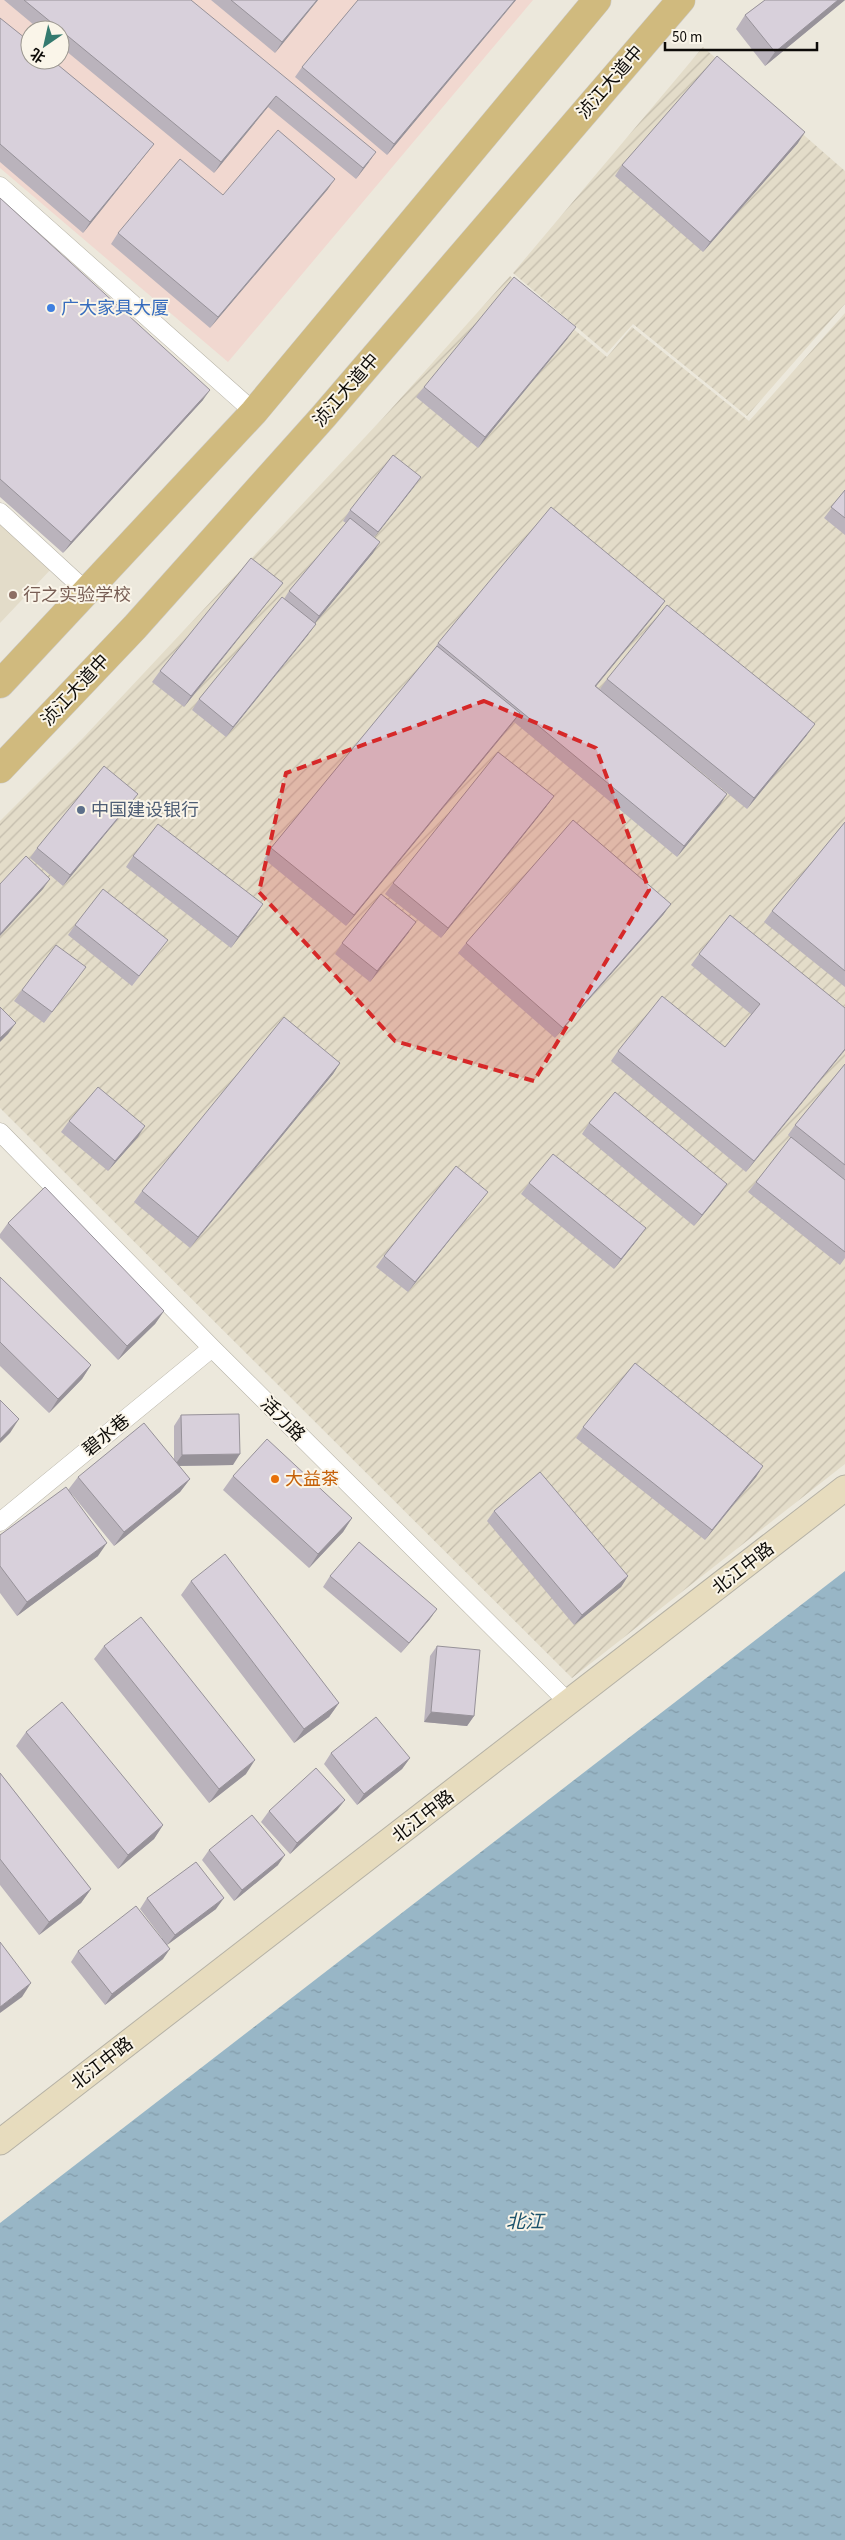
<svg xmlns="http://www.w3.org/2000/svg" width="845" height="2540" viewBox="0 0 845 2540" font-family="'Source Sans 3','Noto Sans SC',sans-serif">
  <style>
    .commercial { fill: #f1d8d0; fill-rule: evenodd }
    .industrial { fill: url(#industrial-furrows) }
    .built { fill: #e3dcc9 }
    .water { fill: url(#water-ripples) }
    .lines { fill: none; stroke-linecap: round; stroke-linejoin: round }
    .street-casing { stroke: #b6b2a6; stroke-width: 19 }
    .secondary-casing { stroke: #b6b2a6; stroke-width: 27 }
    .primary-casing { stroke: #cac9c9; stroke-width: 29 }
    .street { stroke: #fff; stroke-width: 18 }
    .secondary { stroke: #e7dcbe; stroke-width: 25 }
    .primary { stroke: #d0ba7e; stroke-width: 28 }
    .wall { fill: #bab3bc }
    .shaded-wall { fill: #979299 }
    .building { fill: #d8d0db; stroke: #979299 }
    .marked { fill: #d62828; fill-opacity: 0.2; stroke: #d62828; stroke-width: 4; stroke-dasharray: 10 6; stroke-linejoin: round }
    .shop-dot { fill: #3f7fe0; stroke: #faf5e9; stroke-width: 2 }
    .education-dot { fill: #8d6e63; stroke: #faf5e9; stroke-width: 2 }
    .service-dot { fill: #5c6f8a; stroke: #faf5e9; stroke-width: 2 }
    .food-dot { fill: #e8710a; stroke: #faf5e9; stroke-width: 2 }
    .labels { text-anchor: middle; stroke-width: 4; stroke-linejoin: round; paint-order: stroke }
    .street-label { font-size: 18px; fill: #0d0b08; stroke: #faf5e9 }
    .shop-label { font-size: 18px; fill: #366cbe; stroke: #faf5e9; text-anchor: start }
    .education-label { font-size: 18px; fill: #785e54; stroke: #faf5e9; text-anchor: start }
    .service-label { font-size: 18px; fill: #4e5e75; stroke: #faf5e9; text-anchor: start }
    .food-label { font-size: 18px; fill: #c56008; stroke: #faf5e9; text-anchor: start }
    .water-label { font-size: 19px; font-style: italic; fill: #1b526b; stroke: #faf5e9 }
  </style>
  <defs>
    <pattern id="industrial-furrows" width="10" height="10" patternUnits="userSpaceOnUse" patternTransform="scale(1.25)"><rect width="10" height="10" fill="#e3dcc9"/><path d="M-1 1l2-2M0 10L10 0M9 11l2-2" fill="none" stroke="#c2bbab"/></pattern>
    <pattern id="water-ripples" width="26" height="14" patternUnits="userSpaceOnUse" patternTransform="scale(1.25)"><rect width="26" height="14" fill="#98b6c6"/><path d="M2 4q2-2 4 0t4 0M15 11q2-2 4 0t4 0" fill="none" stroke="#829ba9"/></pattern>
  </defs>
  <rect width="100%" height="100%" fill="#ece8dc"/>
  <path class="commercial" d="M 0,0 L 533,0 L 228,362 L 0,168 ZM 30,30 L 60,30 L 60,60 L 30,60 Z"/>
  <path class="industrial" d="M 703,47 L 845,171 L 845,304 L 747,416 L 633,324 L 607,353 L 513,273 Z
    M 510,276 L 607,357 L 632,327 L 749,421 L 845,313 L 845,1464 L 572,1678 L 0,1108 L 0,821 L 82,739 L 383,418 Z"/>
  <path class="built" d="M 0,520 L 52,568 L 0,623 Z"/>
  <path class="water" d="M 845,1571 L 845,2540 L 0,2540 L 0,2223 Z"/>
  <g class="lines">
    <defs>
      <path id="street" d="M 0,186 L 254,412
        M 0,512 L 87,592
        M 0,1132 L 212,1348 L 569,1703
        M 0,1522 L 212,1348"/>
      <path id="secondary" d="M 0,2142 L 845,1488"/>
      <path id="primary" d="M 0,684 L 254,412 L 597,0
        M 0,769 L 135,627 L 323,417 L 681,0"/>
    </defs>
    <use href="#street" class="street-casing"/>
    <use href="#secondary" class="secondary-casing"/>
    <use href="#primary" class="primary-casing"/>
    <use href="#street" class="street"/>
    <use href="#secondary" class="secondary"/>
    <use href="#primary" class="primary"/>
  </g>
  <path class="wall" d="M 4,0 L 191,0 L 369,162 L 356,179 L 268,107 L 214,173 L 60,46 L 60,30 L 40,30 Z
    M 211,0 L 318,0 L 275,53 Z
    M 358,0 L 516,0 L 387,155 L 295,77 L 302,67 Z
    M 765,0 L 845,0 L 765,66 L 736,29 L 745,15 Z
    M 0,18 L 154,144 L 146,154 L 83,233 L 0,162 Z
    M 798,143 L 703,252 L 615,176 L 622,165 Z
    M 328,189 L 210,328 L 111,244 L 118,233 L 223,195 Z
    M 0,198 L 203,400 L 63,553 L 0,497 Z
    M 568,338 L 478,448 L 416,397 L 424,387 Z
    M 414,487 L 374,537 L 373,553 L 315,623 L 308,635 L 226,737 L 192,710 L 199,699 L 284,599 L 289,591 L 346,523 L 343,521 L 350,510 Z
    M 845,490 L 845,535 L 824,518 Z
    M 275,593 L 184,707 L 152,682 L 160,671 Z
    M 665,601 L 657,612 L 596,686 L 600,689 L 607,679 L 807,735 L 747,809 L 649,730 L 727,794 L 720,805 L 677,857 L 514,722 L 346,926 L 264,859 L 271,848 L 432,653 L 438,643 Z
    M 138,794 L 130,804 L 63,886 L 30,858 L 37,848 Z
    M 554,796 L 546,807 L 441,938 L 385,894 L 393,883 Z
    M 845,822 L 845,987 L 764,922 L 772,911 Z
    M 133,856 L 263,904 L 231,948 L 126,867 Z
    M 671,904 L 663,915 L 555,1038 L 458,953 L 466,943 Z
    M 75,925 L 160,950 L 132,986 L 68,935 Z
    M 409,932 L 370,982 L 335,954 L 342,943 Z
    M 699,954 L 845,1050 L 746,1172 L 611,1061 L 618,1051 L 725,1047 L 751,1014 L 691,965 Z
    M 78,978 L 44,1023 L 14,1001 L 22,990 Z
    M 340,1063 L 333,1074 L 190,1248 L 134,1202 L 142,1191 Z
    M 845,1064 L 845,1258 L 840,1265 L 748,1192 L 791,1138 L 788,1135 L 795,1125 Z
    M 69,1121 L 138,1137 L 108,1171 L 61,1132 Z
    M 589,1123 L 727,1184 L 720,1194 L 694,1226 L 582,1134 Z
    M 529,1183 L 638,1239 L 614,1269 L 521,1194 Z
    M 488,1192 L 408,1292 L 376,1267 L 384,1256 Z
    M 8,1223 L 164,1311 L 155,1324 L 118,1360 L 0,1238 L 0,1234 Z
    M 0,1277 L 91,1365 L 82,1379 L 49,1413 L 0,1366 Z
    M 181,1415 L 233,1465 L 179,1466 L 190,1479 L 180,1492 L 114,1546 L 71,1493 L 98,1556 L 17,1616 L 0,1593 L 0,1535 L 68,1490 L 78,1477 L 174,1460 L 174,1426 Z
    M 583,1427 L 763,1466 L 756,1477 L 705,1540 L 576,1438 Z
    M 233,1476 L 352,1518 L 343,1532 L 309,1568 L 223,1490 Z
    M 494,1511 L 628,1576 L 621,1587 L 574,1625 L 487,1521 Z
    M 330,1576 L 430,1619 L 401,1653 L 323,1587 Z
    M 191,1581 L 339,1703 L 329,1717 L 294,1743 L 181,1595 Z
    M 104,1646 L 246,1774 L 209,1803 L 94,1659 Z
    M 437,1646 L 474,1716 L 467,1726 L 424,1722 L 430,1656 Z
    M 26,1732 L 163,1825 L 154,1839 L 118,1869 L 16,1746 Z
    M 331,1753 L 410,1758 L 402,1769 L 357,1805 L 324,1764 Z
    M 0,1773 L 91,1889 L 81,1903 L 39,1935 L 0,1885 Z
    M 345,1800 L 337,1810 L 290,1854 L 261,1822 L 269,1811 Z
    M 209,1850 L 278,1865 L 234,1901 L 202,1860 Z
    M 147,1898 L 216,1909 L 167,1945 L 163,1959 L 105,2005 L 71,1962 L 78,1951 L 162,1938 L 140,1909 Z"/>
  <path class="shaded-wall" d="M 317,0 L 318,0 L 275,53 L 282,42 Z
    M 515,0 L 516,0 L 387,155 L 394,144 Z
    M 838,0 L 845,0 L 765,66 L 775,52 Z
    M 276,96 L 268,107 L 214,173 L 221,162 Z
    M 805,132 L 798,143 L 703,252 L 710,242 Z
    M 154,144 L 146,154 L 83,233 L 90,222 Z
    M 376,152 L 369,162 L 356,179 L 363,168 Z
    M 335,179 L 328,189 L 210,328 L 218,317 Z
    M 576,327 L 568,338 L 478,448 L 485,437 Z
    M 210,390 L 203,400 L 63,553 L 71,542 Z
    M 421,477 L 414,487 L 371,542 L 378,532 Z
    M 380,542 L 373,553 L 312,627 L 319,616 Z
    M 283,583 L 275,593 L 184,707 L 191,696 Z
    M 665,601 L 657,612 L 588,696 L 595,686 Z
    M 316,624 L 308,635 L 226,737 L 233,727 Z
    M 520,713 L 512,724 L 346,926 L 354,915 Z
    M 815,724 L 807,735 L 747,809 L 754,798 Z
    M 138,794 L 130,804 L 63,886 L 70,875 Z
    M 727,794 L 720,805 L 677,857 L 684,846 Z
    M 554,796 L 546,807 L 441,938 L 448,928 Z
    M 50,879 L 43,889 L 0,936 L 0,934 Z
    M 263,904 L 256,915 L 231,948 L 238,937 Z
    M 671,904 L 663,915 L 555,1038 L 563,1028 Z
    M 416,922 L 409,932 L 370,982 L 377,971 Z
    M 16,1023 L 8,1034 L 0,1042 L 0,1038 Z
    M 845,1049 L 845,1050 L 746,1172 L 754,1161 Z
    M 340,1063 L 333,1074 L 190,1248 L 198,1237 Z
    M 145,1126 L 138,1137 L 108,1171 L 115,1161 Z
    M 727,1184 L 720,1194 L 694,1226 L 702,1215 Z
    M 488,1192 L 408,1292 L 415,1282 Z
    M 646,1228 L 638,1239 L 614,1269 L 621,1259 Z
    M 164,1311 L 155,1324 L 118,1360 L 127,1346 Z
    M 91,1365 L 82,1379 L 49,1413 L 58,1399 Z
    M 19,1419 L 10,1433 L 0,1443 L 0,1439 Z
    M 240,1454 L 233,1465 L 174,1466 L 182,1455 Z
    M 763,1466 L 756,1477 L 705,1540 L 712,1530 Z
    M 190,1479 L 180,1492 L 114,1546 L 124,1532 Z
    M 352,1518 L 343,1532 L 309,1568 L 318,1554 Z
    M 107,1543 L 98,1556 L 17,1616 L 27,1602 Z
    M 628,1576 L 621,1587 L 574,1625 L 582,1615 Z
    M 437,1609 L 430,1619 L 401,1653 L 409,1643 Z
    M 339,1703 L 329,1717 L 294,1743 L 304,1729 Z
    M 431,1712 L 474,1716 L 467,1726 L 424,1722 Z
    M 410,1758 L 402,1769 L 357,1805 L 364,1794 Z
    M 255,1760 L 246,1774 L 209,1803 L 219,1789 Z
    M 345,1800 L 337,1810 L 290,1854 L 297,1843 Z
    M 163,1825 L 154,1839 L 118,1869 L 128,1855 Z
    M 285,1855 L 278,1865 L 234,1901 L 242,1890 Z
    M 91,1889 L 81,1903 L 39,1935 L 49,1922 Z
    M 224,1898 L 216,1909 L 167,1945 L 175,1935 Z
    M 170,1949 L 163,1959 L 105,2005 L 112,1994 Z
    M 31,1983 L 22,1997 L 0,2013 L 0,2007 Z"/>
  <path class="building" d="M 24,0 L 191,0 L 376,152 L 363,168 L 276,96 L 221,162 Z
    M 231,0 L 317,0 L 282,42 Z
    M 358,0 L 515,0 L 394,144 L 302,67 Z
    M 765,0 L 838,0 L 775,52 L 745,15 Z
    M 0,18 L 30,42 L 30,60 L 52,60 L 154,144 L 90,222 L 0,144 Z
    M 717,56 L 805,132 L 710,242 L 622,165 Z
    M 278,130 L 335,179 L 218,317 L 118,233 L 180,159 L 223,195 Z
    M 0,198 L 210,390 L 71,542 L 0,479 Z
    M 514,277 L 576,327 L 485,437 L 424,387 Z
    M 393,455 L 421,477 L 378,532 L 350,510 Z
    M 845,490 L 845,518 L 831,507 Z
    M 551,507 L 665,601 L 595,686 L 727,794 L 684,846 L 438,643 Z
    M 350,518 L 380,542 L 319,616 L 289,591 Z
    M 251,558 L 283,583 L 191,696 L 160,671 Z
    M 282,597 L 316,624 L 233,727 L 199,699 Z
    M 667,605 L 815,724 L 754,798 L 607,679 Z
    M 437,646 L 520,713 L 354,915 L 271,848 Z
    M 498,752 L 554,796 L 448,928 L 393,883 Z
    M 104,766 L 138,794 L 70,875 L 37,848 Z
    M 573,820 L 671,904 L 563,1028 L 466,943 Z
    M 845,822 L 845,971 L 772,911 Z
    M 158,824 L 263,904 L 238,937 L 133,856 Z
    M 26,856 L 50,879 L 0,934 L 0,884 Z
    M 103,889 L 168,940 L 139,976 L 75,925 Z
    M 381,894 L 416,922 L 377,971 L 342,943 Z
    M 730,915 L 845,1008 L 845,1049 L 754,1161 L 618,1051 L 662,996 L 725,1047 L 760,1004 L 699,954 Z
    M 56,945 L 86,967 L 52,1012 L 22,990 Z
    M 0,1007 L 16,1023 L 0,1038 Z
    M 284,1017 L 340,1063 L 198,1237 L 142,1191 Z
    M 845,1064 L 845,1165 L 795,1125 Z
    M 98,1087 L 145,1126 L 115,1161 L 69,1121 Z
    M 615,1092 L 727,1184 L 702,1215 L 589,1123 Z
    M 791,1137 L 845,1180 L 845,1252 L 756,1182 Z
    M 553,1154 L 646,1228 L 621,1259 L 529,1183 Z
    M 456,1166 L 488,1192 L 415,1282 L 384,1256 Z
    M 45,1187 L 164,1311 L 127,1346 L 8,1223 Z
    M 0,1277 L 91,1365 L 58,1399 L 0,1342 Z
    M 635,1363 L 763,1466 L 712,1530 L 583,1427 Z
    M 0,1400 L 19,1419 L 0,1439 Z
    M 239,1414 L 240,1454 L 182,1455 L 181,1415 Z
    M 144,1423 L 190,1479 L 124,1532 L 78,1477 Z
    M 267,1439 L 352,1518 L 318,1554 L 233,1476 Z
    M 540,1472 L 628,1576 L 582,1615 L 494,1511 Z
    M 66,1487 L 107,1543 L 27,1602 L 0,1566 L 0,1535 Z
    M 359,1542 L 437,1609 L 409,1643 L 330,1576 Z
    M 225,1554 L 339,1703 L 304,1729 L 191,1581 Z
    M 141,1617 L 255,1760 L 219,1789 L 104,1646 Z
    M 437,1646 L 480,1650 L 474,1716 L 431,1712 Z
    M 62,1702 L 163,1825 L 128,1855 L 26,1732 Z
    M 376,1717 L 410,1758 L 364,1794 L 331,1753 Z
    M 316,1768 L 345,1800 L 297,1843 L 269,1811 Z
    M 0,1773 L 91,1889 L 49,1922 L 0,1859 Z
    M 252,1815 L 285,1855 L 242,1890 L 209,1850 Z
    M 196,1862 L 224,1898 L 175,1935 L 147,1898 Z
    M 136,1906 L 170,1949 L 112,1994 L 78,1951 Z
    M 0,1942 L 31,1983 L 0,2007 Z"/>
  <path class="marked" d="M 484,701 L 596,748 L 649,890 L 534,1081 L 395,1041 L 259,892 L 286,773 Z"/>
  <circle class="shop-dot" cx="51" cy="308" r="5"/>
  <circle class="education-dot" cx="13" cy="595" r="5"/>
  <circle class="service-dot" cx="81" cy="810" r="5"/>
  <circle class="food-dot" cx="275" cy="1479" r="5"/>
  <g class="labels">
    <g class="street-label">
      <text transform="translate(610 82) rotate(-49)" y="6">浈江大道中</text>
      <text transform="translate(346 390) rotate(-49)" y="6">浈江大道中</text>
      <text transform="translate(75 690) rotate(-47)" y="6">浈江大道中</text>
      <text transform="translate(283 1419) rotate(45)" y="6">活力路</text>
      <text transform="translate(106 1435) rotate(-39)" y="6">碧水巷</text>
      <text transform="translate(743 1568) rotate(-38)" y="6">北江中路</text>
      <text transform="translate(423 1816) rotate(-38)" y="6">北江中路</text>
      <text transform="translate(102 2063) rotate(-38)" y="6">北江中路</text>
    </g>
    <g class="shop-label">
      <text x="61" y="314">广大家具大厦</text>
    </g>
    <g class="education-label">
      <text x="23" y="601">行之实验学校</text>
    </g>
    <g class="service-label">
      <text x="91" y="816">中国建设银行</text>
    </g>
    <g class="food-label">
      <text x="285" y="1485">大益茶</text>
    </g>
    <g class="water-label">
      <text x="525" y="2228">北江</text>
    </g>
  </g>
  <g transform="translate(45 45) rotate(214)"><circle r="24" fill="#faf5e9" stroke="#9b978f"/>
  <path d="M0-4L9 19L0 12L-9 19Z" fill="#347a6f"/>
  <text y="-8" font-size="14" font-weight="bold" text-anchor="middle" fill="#0d0b08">北</text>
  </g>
  <path d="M665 42v8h152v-8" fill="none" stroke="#0d0b08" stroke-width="2.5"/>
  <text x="672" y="42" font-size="15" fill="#0d0b08" stroke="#faf5e9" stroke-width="4" paint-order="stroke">50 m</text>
</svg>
